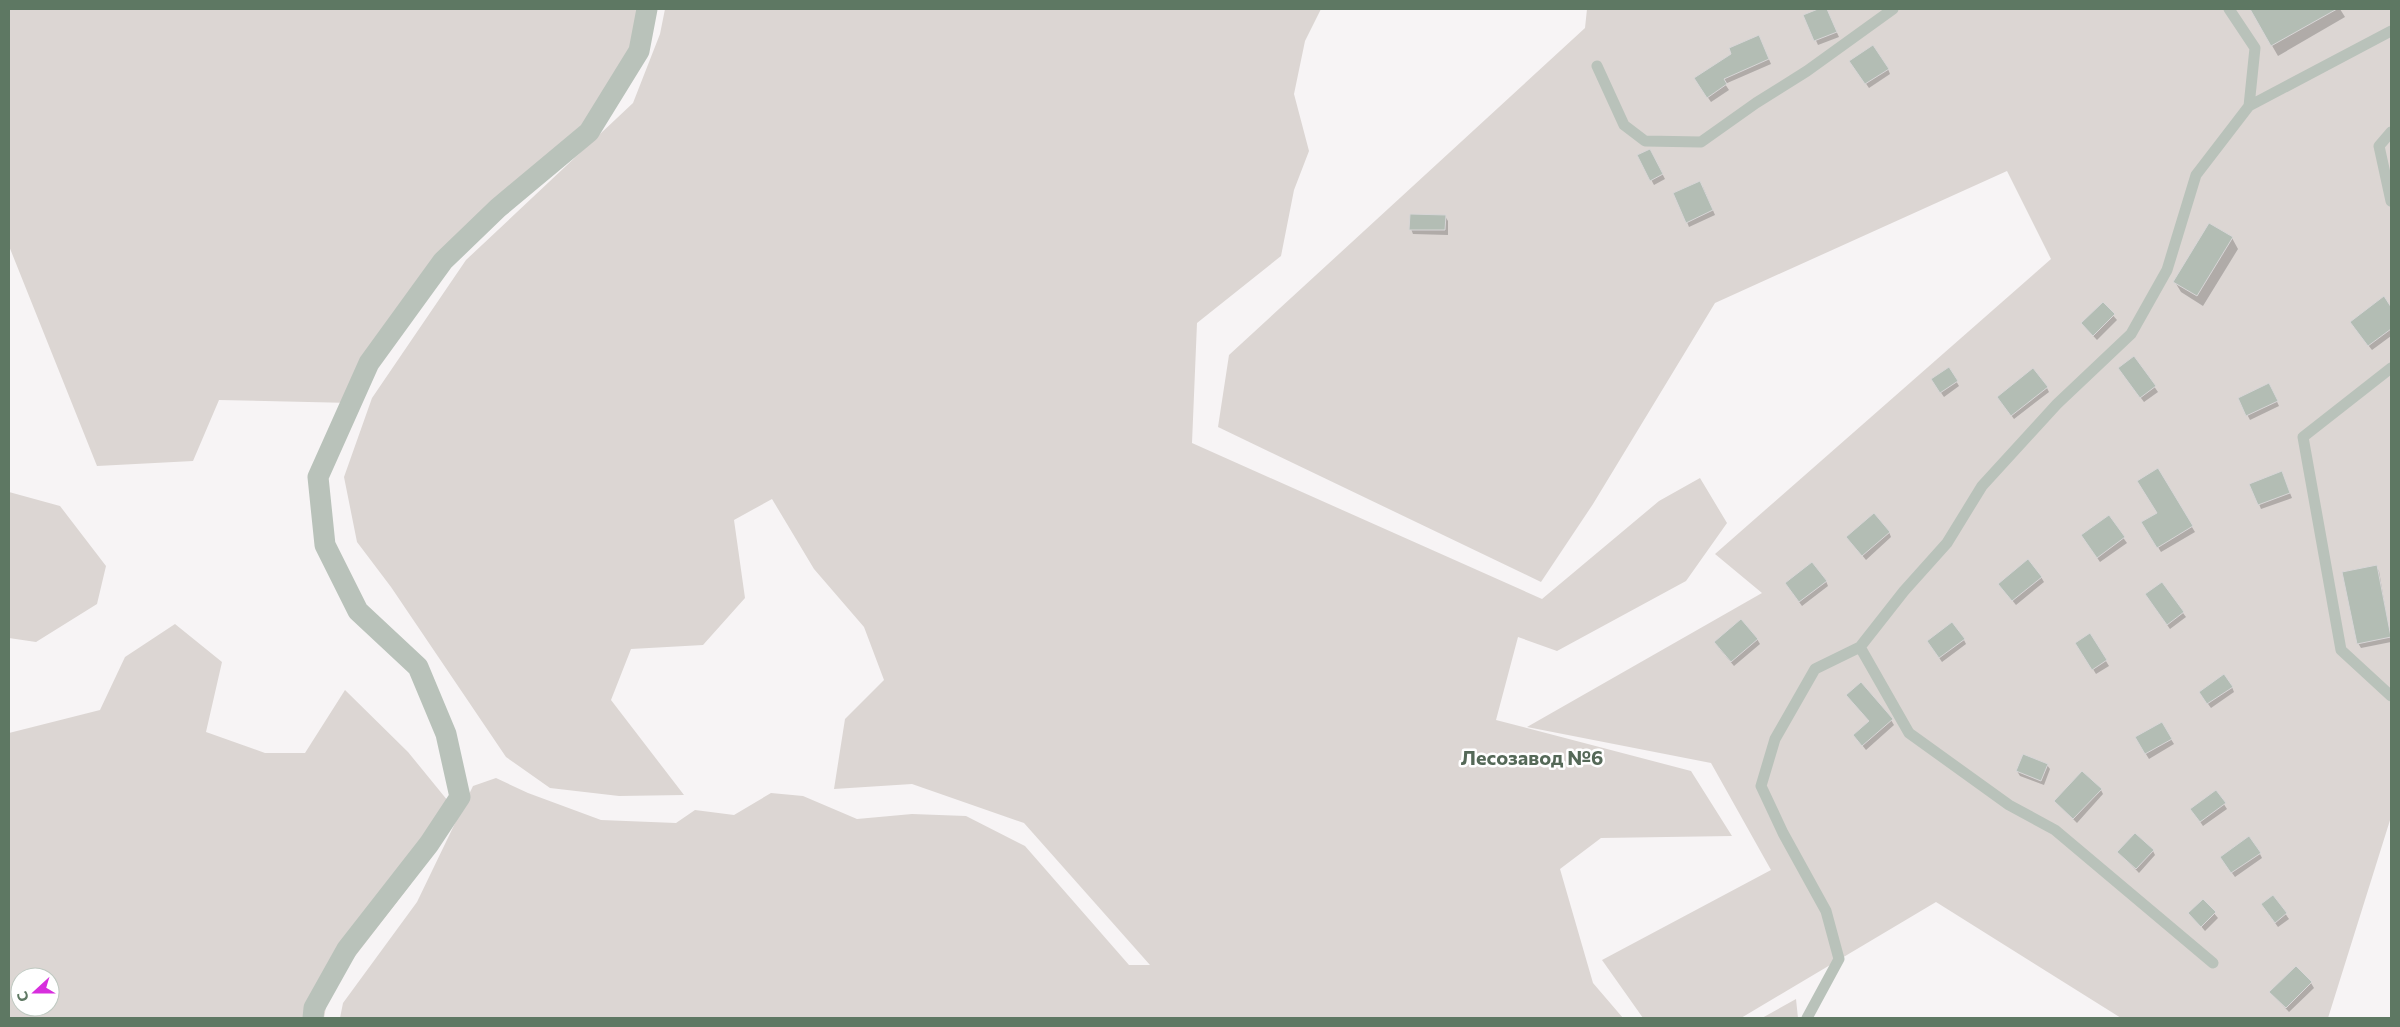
<svg xmlns="http://www.w3.org/2000/svg" width="2400" height="1027" viewBox="0 0 2400 1027" font-family="Commissioner,sans-serif">
  <style>
    .green { fill: #dcd6d3; fill-rule: evenodd }
    .shadow { fill: #0003 }
    .building { fill: #b3bdb4; stroke: #d8d6d7 }
    .lines { fill: none; stroke-linecap: round; stroke-linejoin: round }
    .lane { stroke: #b9c2ba; stroke-width: 11 }
    .street { stroke: #b9c2ba; stroke-width: 21 }
    .labels { text-anchor: middle; stroke-width: 5; stroke-linejoin: round; paint-order: stroke }
    .district-label { font-size: 20px; font-weight: bold; fill: #556958; stroke: #fff }
  </style>
  <rect width="100%" height="100%" fill="#f7f4f5"/>
  <path class="green" d="M 9,9 L 648,9 L 596,117 L 462,246 L 352,403 L 219,400 L 193,461 L 97,466 L 9,246 Z
    M 665,9 L 1321,9 L 1305,41 L 1294,94 L 1309,151 L 1294,190 L 1281,256 L 1197,323 L 1192,443 L 1542,599 L 1659,501 L 1700,478 L 1727,523 L 1686,581 L 1557,651 L 1518,637 L 1496,720 L 1691,771 L 1732,836 L 1601,838 L 1560,869 L 1593,983 L 1623,1018 L 340,1018 L 343,1003 L 417,902 L 473,786 L 496,778 L 528,793 L 601,820 L 676,823 L 695,810 L 734,815 L 771,793 L 803,796 L 857,819 L 912,814 L 966,816 L 1025,846 L 1129,965 L 1150,965 L 1024,823 L 912,784 L 834,789 L 845,719 L 884,680 L 864,627 L 814,569 L 772,499 L 734,520 L 745,598 L 703,645 L 631,649 L 611,700 L 684,795 L 619,796 L 550,788 L 506,757 L 391,587 L 357,542 L 344,477 L 372,398 L 466,260 L 633,103 L 660,34 Z
    M 1587,9 L 2391,9 L 2391,817 L 2328,1018 L 2121,1018 L 1936,902 L 1741,1018 L 1643,1018 L 1602,960 L 1771,870 L 1711,763 L 1527,727 L 1762,593 L 1715,554 L 2051,259 L 2007,171 L 1715,303 L 1593,504 L 1541,582 L 1218,427 L 1229,355 L 1585,28 Z
    M 9,492 L 60,506 L 106,566 L 97,604 L 36,642 L 9,638 Z
    M 175,624 L 222,662 L 206,732 L 265,753 L 305,753 L 345,690 L 408,752 L 448,801 L 410,885 L 329,990 L 324,1018 L 9,1018 L 9,733 L 100,710 L 125,657 ZM 20,977 L 50,977 L 50,1007 L 20,1007 Z
    M 1796,999 L 1798,1018 L 1762,1018 Z"/>
  <path class="shadow" d="M 1821,9 L 1826,9 L 1839,37 L 1818,45 L 1805,16 Z
    M 2251,9 L 2340,9 L 2345,17 L 2278,56 Z
    M 1761,41 L 1771,64 L 1725,84 L 1729,90 L 1711,102 L 1698,83 Z
    M 1854,66 L 1888,69 L 1890,74 L 1869,88 Z
    M 1650,150 L 1665,179 L 1654,185 L 1638,155 Z
    M 1703,187 L 1715,215 L 1689,227 L 1687,222 Z
    M 1445,216 L 1448,221 L 1448,235 L 1413,234 L 1411,229 Z
    M 2232,238 L 2238,249 L 2203,306 L 2181,292 L 2175,282 Z
    M 2383,298 L 2391,309 L 2391,336 L 2372,350 L 2354,327 Z
    M 2103,304 L 2117,320 L 2097,340 L 2082,324 Z
    M 2134,358 L 2158,392 L 2144,402 L 2122,373 Z
    M 1949,369 L 1959,386 L 1944,397 L 1935,384 Z
    M 2047,388 L 2049,392 L 2014,419 L 2001,402 Z
    M 2271,389 L 2279,406 L 2250,420 L 2239,399 Z
    M 2157,470 L 2195,532 L 2161,552 L 2143,523 L 2158,513 Z
    M 2284,478 L 2292,498 L 2261,509 L 2259,504 Z
    M 2108,517 L 2127,543 L 2100,562 L 2085,540 Z
    M 1889,532 L 1891,537 L 1866,560 L 1848,538 Z
    M 2376,567 L 2379,571 L 2391,642 L 2361,648 L 2358,643 Z
    M 2041,577 L 2044,582 L 2016,605 L 2003,589 Z
    M 1826,581 L 1828,586 L 1802,606 L 1789,588 Z
    M 2149,599 L 2183,613 L 2186,617 L 2170,629 Z
    M 2090,635 L 2109,666 L 2096,674 L 2077,643 Z
    M 1757,639 L 1760,644 L 1734,666 L 1718,647 Z
    M 1964,640 L 1966,644 L 1942,662 L 1931,646 Z
    M 2232,687 L 2234,692 L 2211,708 L 2203,697 Z
    M 1848,695 L 1891,720 L 1894,725 L 1866,750 L 1858,740 L 1870,722 Z
    M 2161,723 L 2174,744 L 2149,759 L 2136,738 Z
    M 2047,765 L 2050,769 L 2044,785 L 2020,776 L 2017,771 Z
    M 2101,790 L 2103,794 L 2077,823 L 2055,801 Z
    M 2216,792 L 2227,809 L 2203,826 L 2195,814 Z
    M 2153,851 L 2155,855 L 2139,873 L 2119,852 Z
    M 2260,854 L 2262,858 L 2235,877 L 2224,862 Z
    M 2273,896 L 2289,919 L 2278,927 L 2265,909 Z
    M 2203,900 L 2218,918 L 2205,931 L 2190,913 Z
    M 2311,983 L 2314,988 L 2289,1012 L 2271,992 Z"/>
  <path class="building" d="M 1818,9 L 1827,9 L 1837,32 L 1814,41 L 1803,15 Z
    M 2250,9 L 2337,9 L 2271,46 Z
    M 1759,35 L 1769,59 L 1724,79 L 1727,84 L 1707,98 L 1694,78 L 1731,54 L 1729,48 Z
    M 1873,45 L 1889,69 L 1865,84 L 1849,61 Z
    M 1650,149 L 1663,174 L 1650,181 L 1637,155 Z
    M 1700,181 L 1713,210 L 1686,223 L 1673,193 Z
    M 1410,214 L 1446,215 L 1445,230 L 1409,230 Z
    M 2209,223 L 2233,237 L 2197,296 L 2173,282 Z
    M 2384,296 L 2391,307 L 2391,329 L 2368,346 L 2350,322 Z
    M 2103,302 L 2115,314 L 2093,336 L 2081,323 Z
    M 2134,356 L 2156,386 L 2140,398 L 2118,368 Z
    M 1949,367 L 1958,381 L 1940,393 L 1931,379 Z
    M 2033,368 L 2048,387 L 2011,416 L 1997,397 Z
    M 2269,383 L 2278,401 L 2246,416 L 2238,398 Z
    M 2158,468 L 2193,526 L 2157,548 L 2141,522 L 2157,513 L 2137,481 Z
    M 2282,471 L 2290,493 L 2258,505 L 2249,484 Z
    M 1874,513 L 1890,532 L 1862,556 L 1846,537 Z
    M 2109,515 L 2125,537 L 2097,558 L 2081,535 Z
    M 2028,559 L 2042,577 L 2012,601 L 1998,584 Z
    M 1812,562 L 1827,581 L 1799,602 L 1785,583 Z
    M 2377,565 L 2391,637 L 2357,644 L 2342,572 Z
    M 2162,582 L 2184,612 L 2167,625 L 2145,594 Z
    M 1741,619 L 1758,639 L 1731,662 L 1714,642 Z
    M 1952,622 L 1965,639 L 1939,658 L 1927,641 Z
    M 2090,633 L 2107,660 L 2092,670 L 2075,643 Z
    M 2224,674 L 2233,687 L 2207,704 L 2199,692 Z
    M 1861,682 L 1893,719 L 1862,746 L 1853,735 L 1869,721 L 1846,695 Z
    M 2162,722 L 2172,739 L 2145,754 L 2135,737 Z
    M 2023,754 L 2048,764 L 2041,781 L 2016,771 Z
    M 2082,771 L 2102,789 L 2073,819 L 2054,801 Z
    M 2216,790 L 2226,803 L 2200,822 L 2190,809 Z
    M 2135,833 L 2154,850 L 2136,869 L 2117,852 Z
    M 2249,836 L 2261,853 L 2231,873 L 2220,857 Z
    M 2273,895 L 2287,913 L 2275,923 L 2261,904 Z
    M 2203,899 L 2216,912 L 2201,927 L 2188,913 Z
    M 2296,966 L 2312,982 L 2286,1008 L 2269,992 Z"/>
  <g class="lines">
    <path class="lane" d="M 2229,9 L 2255,48 L 2249,106
      M 1597,66 L 1624,125 L 1645,141 L 1701,142 L 1756,103 L 1807,71 L 1893,9
      M 2391,132 L 2379,146 L 2391,201
      M 2391,368 L 2303,437 L 2341,650 L 2391,696
      M 1860,647 L 1909,733 L 2009,805 L 2055,830 L 2213,963
      M 1807,1018 L 1839,959 L 1826,911 L 1783,833 L 1761,786 L 1775,739 L 1815,669 L 1860,647 L 1904,591 L 1947,543 L 1982,486 L 2057,404 L 2131,334 L 2167,270 L 2196,175 L 2249,106 L 2391,31"/>
    <path class="street" d="M 313,1018 L 314,1008 L 347,949 L 429,844 L 460,797 L 446,734 L 418,667 L 358,611 L 325,545 L 318,477 L 369,363 L 443,261 L 498,208 L 589,132 L 639,51 L 647,9"/>
  </g>
  <g class="labels">
    <g class="district-label">
      <text x="1532" y="765">Лесозавод №6</text>
    </g>
  </g>
  <rect width="2400" height="1027" fill="none" stroke="#5e7863" stroke-width="20"/>
  <g transform="translate(35 992) rotate(249)"><circle r="24" fill="#ffffff" stroke="#bfc9c1"/>
  <path d="M0-4L9 19L0 12L-9 19Z" fill="#d72edd"/>
  <text y="-8" font-size="14" font-weight="bold" text-anchor="middle" fill="#5e7863">С</text>
  </g>
</svg>
